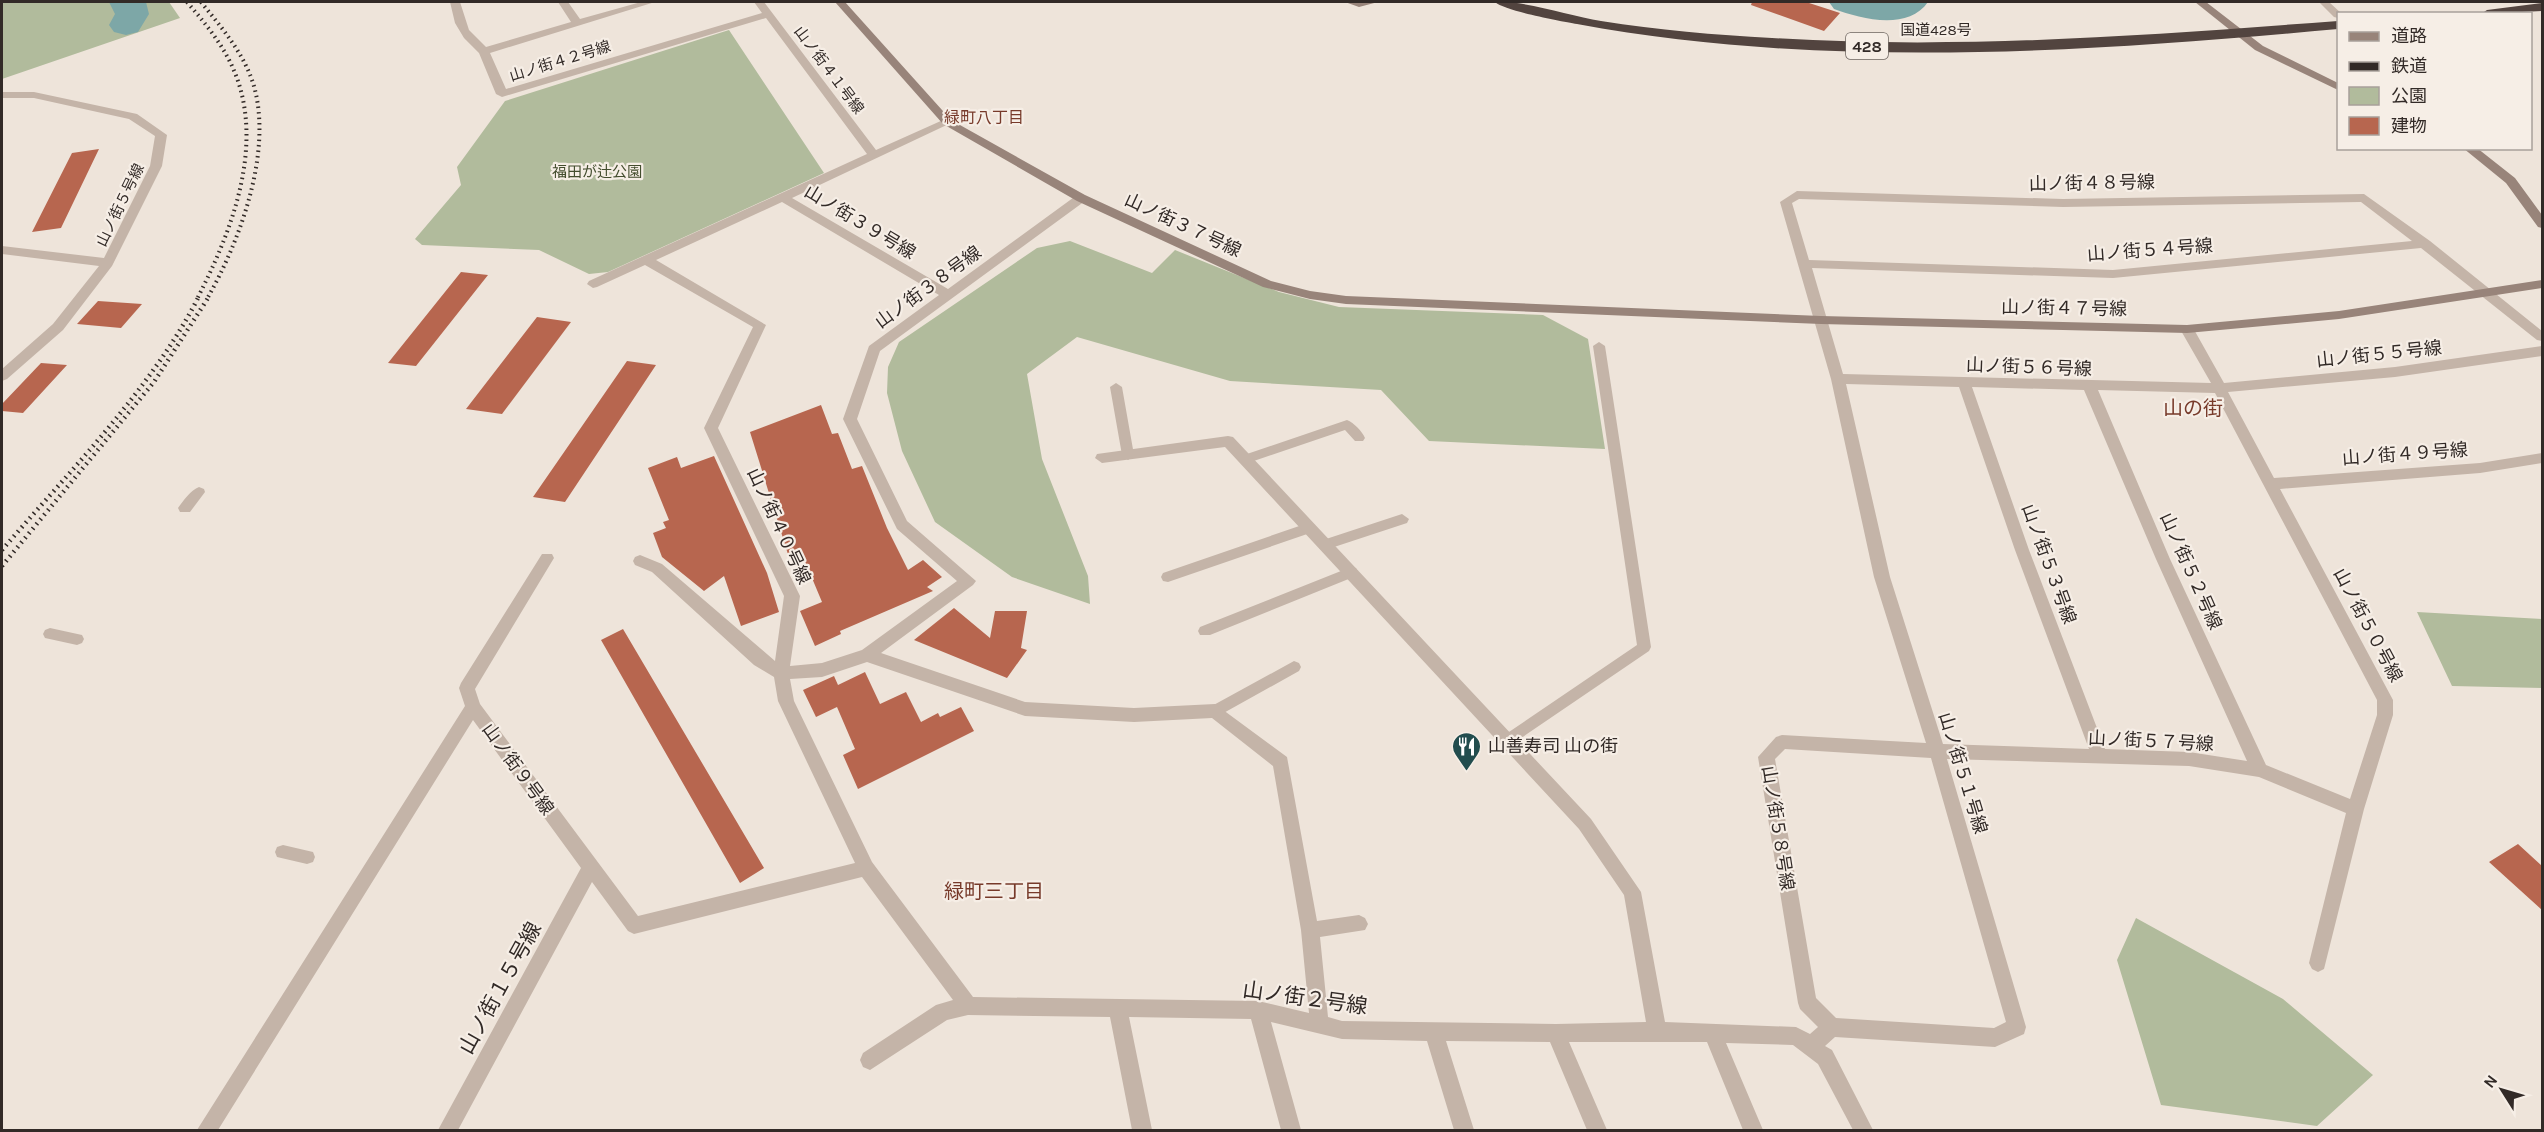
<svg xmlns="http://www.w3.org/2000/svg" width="2544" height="1132" viewBox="0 0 2544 1132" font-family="Karla,'Noto Sans JP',sans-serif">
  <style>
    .green { fill: #b1bb9c }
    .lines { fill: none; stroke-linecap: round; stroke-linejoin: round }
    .river { fill: #7da7a7; fill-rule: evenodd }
    .building { fill: #b7664f }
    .lane { fill: #c4b4a8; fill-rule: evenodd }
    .street { fill: #c4b4a8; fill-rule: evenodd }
    .secondary { fill: #98847a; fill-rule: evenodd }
    .highway { fill: #52443f; fill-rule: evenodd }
    .rail-far1 { stroke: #322a27; stroke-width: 4; stroke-dasharray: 1.5 4; stroke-linecap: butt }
    .rail { stroke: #322a27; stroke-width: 4.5; stroke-dasharray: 1.5 4.5; stroke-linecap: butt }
    .labels { text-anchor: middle; stroke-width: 4.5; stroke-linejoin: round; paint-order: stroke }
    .far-street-label { font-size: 15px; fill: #322a27; stroke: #f6eee6 }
    .far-park-label { font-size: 15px; fill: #434d2e; stroke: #f6eee6 }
    .shield { fill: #f6eee6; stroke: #6d6560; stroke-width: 1.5 }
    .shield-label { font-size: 16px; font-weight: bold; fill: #322a27 }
    .far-neighbourhood-label { font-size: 16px; fill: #773a2a; stroke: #f6eee6 }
    .street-label { font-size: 18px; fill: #322a27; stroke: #f6eee6 }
    .poi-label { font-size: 18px; fill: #322a27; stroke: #f6eee6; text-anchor: start }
    .neighbourhood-label { font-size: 20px; fill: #773a2a; stroke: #f6eee6 }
    .near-street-label { font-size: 21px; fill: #322a27; stroke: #f6eee6 }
  </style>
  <rect width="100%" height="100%" fill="#eee4da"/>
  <path class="green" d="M 2,2 L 169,2 L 180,18 L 2,79 Z
    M 729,30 L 824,173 L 608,272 L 589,274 L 539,250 L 422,245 L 415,239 L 461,185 L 457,167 L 505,101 Z
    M 1070,241 L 1152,273 L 1175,250 L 1279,292 L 1339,307 L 1543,315 L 1588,339 L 1605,449 L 1429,441 L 1381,390 L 1230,381 L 1077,337 L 1027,374 L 1042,459 L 1088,576 L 1090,604 L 1012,577 L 935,522 L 902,451 L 887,393 L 888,367 L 899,342 L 1037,248 Z
    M 2417,612 L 2542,619 L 2542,688 L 2452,686 Z
    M 2136,918 L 2283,999 L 2373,1075 L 2317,1126 L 2161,1105 L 2117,960 Z"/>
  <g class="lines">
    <path class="river" d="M 109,2 L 146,2 L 149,14 L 138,32 L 126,35 L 114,32 L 109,25 L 115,14 Z
      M 1829,2 L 1928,2 C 1908,31 1861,19 1834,9 Z"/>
  </g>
  <path class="building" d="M 1752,2 L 1806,2 L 1840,13 L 1824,31 L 1751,5 Z
    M 99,149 L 61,228 L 32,232 L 72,153 Z
    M 461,272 L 488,275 L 416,366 L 388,363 Z
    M 98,301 L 142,304 L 121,328 L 77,324 Z
    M 537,317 L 571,322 L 502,414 L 466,409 Z
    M 627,361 L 656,365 L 565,502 L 533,497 Z
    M 41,363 L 67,365 L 23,413 L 2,411 L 2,404 Z
    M 821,405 L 832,434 L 838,433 L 852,469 L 862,466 L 887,528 L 908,570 L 923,560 L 942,577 L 927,587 L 933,591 L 840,631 L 841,634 L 815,646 L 800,611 L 822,602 L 804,559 L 791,564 L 750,432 Z
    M 714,456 L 767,573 L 779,612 L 741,626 L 724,576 L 704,591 L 662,557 L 653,533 L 666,528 L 663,522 L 669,520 L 648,468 L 677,457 L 681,468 Z
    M 954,608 L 990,638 L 995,611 L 1027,611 L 1021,648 L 1027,650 L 1007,678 L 914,640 Z
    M 623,629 L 764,868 L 740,883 L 601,640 Z
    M 865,672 L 880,704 L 906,692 L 921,722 L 938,713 L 940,717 L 961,707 L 974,731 L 858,789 L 843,755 L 855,749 L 837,707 L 816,717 L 803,690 L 834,676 L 838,685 Z
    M 2518,844 L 2542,866 L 2542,910 L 2489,862 Z"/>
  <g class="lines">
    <path class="lane" d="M 1599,342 L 1605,346 L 1651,647 L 1649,651 L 1508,747 L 1503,746 L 1501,741 L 1503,736 L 1637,645 L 1593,346 Z
      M 1116,383 L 1122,387 L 1134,455 L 1128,460 L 1122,455 L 1110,387 Z
      M 1347,420 C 1354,423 1362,431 1365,438 L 1363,441 L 1355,441 L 1345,430 L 1245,464 L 1239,459 L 1241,456 Z
      M 199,487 L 204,489 L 205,492 L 190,512 L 180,512 L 178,508 C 183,501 191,490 199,487 Z
      M 1402,514 L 1409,519 L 1407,523 L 1325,550 L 1320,549 L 1318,545 L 1320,541 Z
      M 1308,523 L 1313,524 L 1315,528 L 1313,532 L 1168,582 L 1163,581 L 1161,577 L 1163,573 Z
      M 1351,567 L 1356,568 L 1358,572 L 1356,576 L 1210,635 L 1200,635 L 1198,631 L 1200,627 Z
      M 50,628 L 82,635 L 84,639 L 82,643 L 77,645 L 45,638 L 43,634 L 45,630 Z
      M 1294,661 L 1299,663 L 1301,667 L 1299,671 L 1220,715 L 1215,717 L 1210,715 L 1208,711 L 1210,707 Z
      M 283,845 L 313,852 L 315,857 L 313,862 L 307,864 L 277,857 L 275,852 L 277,847 Z"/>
    <path class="street" d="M 450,2 L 460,2 L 469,30 L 486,47 L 571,22 L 558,2 L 568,2 L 580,19 L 641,2 L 655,2 L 490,53 L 506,89 L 762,13 L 754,2 L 764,2 L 876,150 L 943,120 L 951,120 L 953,122 L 792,198 L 948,289 L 1077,195 L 1085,195 L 1085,201 L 880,351 L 857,419 L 907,521 L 976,581 L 973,585 L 881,653 L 1025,702 L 1134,708 L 1215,704 L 1287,757 L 1317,921 L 1359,915 L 1365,918 L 1368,924 L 1365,930 L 1320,937 L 1328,1017 L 1342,1021 L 1556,1024 L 1646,1022 L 1624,895 L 1579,829 L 1225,447 L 1102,463 L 1095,458 L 1097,454 L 1228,436 L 1233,437 L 1591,819 L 1641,892 L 1665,1022 L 1796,1027 L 1810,1034 L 1818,1027 L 1800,1009 L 1798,1003 L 1758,757 L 1776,737 L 1782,735 L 1926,743 L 1874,577 L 1831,379 L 1780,202 L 1797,191 L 2063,199 L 2364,194 L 2430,241 L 2542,331 L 2542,341 L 2537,340 L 2421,248 L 2113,278 L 1812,268 L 1843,374 L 2211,383 L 2180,329 L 2187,325 L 2192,326 L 2224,383 L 2395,367 L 2542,346 L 2542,356 L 2395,377 L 2228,392 L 2274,478 L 2480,463 L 2542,453 L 2542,463 L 2480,473 L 2280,489 L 2393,700 L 2393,715 L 2364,809 L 2324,969 L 2318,972 L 2312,969 L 2309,963 L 2346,813 L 2259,777 L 2189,766 L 1947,759 L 2026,1027 L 2024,1034 L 1995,1047 L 1835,1037 L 1825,1046 L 1832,1050 L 1873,1130 L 1853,1130 L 1818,1064 L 1793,1045 L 1726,1043 L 1763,1130 L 1743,1130 L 1707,1042 L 1569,1042 L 1607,1130 L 1587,1130 L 1550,1042 L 1446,1041 L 1474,1130 L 1454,1130 L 1427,1041 L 1342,1039 L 1271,1022 L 1301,1130 L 1281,1130 L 1251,1019 L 1129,1017 L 1152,1130 L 1132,1130 L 1110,1017 L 968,1015 L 947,1020 L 870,1070 L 863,1067 L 860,1060 L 863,1053 L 936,1005 L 953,1000 L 862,877 L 634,934 L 628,931 L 592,882 L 458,1130 L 438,1130 L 581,868 L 473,720 L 218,1130 L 197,1130 L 465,706 L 459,688 L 461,683 L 542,554 L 552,554 L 554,558 L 475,689 L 480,704 L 638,916 L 855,863 L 778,701 L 774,677 L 754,665 L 652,572 L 635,565 L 633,561 L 635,557 L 640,555 L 662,564 L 775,661 L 784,596 L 704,428 L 753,327 L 645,265 L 597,287 L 593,288 L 587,284 L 589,281 L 867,154 L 766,18 L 502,97 L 496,94 L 479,53 L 464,38 L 455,23 ZM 1799,199 L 2063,207 L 2361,202 L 2412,241 L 2113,270 L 1809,260 L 1792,203 ZM 782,202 L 939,295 L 869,346 L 843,419 L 897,529 L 957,581 L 862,650 L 822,663 L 790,666 L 800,596 L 718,428 L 766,325 L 656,260 ZM 1846,384 L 1959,387 L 2015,550 L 2089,749 L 1943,744 L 1890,577 ZM 1972,387 L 2084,390 L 2156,559 L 2247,761 L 2189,752 L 2105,749 L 2029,550 ZM 2098,390 L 2215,393 L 2377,700 L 2377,715 L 2350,799 L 2266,765 L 2170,559 ZM 867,662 L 1025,716 L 1134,722 L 1212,718 L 1273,766 L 1301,930 L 1309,1013 L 1258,1001 L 973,997 L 872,862 L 794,701 L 790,679 L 822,677 ZM 1785,749 L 1931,758 L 2006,1022 L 1994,1028 L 1836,1018 L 1816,998 L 1775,759 Z
      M 2319,2 L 2329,2 L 2342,14 L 2338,14 L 2338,18 L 2334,17 Z
      M 2,92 L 34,92 L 137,114 L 167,135 L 162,166 L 112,266 L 63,330 L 7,379 L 2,381 L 2,369 L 53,324 L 99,266 L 2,254 L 2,246 L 104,258 L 150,166 L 155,136 L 129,119 L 34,98 L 2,98 Z"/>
    <path class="secondary" d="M 835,2 L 845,2 L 951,120 L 1085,195 L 1271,281 L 1310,291 L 1346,296 L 1821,316 L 2187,325 L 2339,311 L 2542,280 L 2542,288 L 2339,319 L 2187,333 L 1821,324 L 1346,304 L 1310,299 L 1263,287 L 1077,201 L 943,124 Z
      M 1345,2 L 1378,2 L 1359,7 Z
      M 2195,2 L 2206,2 L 2263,46 L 2338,83 L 2338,90 L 2255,50 Z
      M 2463,148 L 2477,148 L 2515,178 L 2542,215 L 2542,228 L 2538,227 L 2506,183 Z"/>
    <path class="highway" d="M 1495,2 C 1523,0 1570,16 1601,21 C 1658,30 1715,35 1772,38 C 1962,50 2149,35 2338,21 L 2338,29 C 2089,52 1825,70 1577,24 C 1561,21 1505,11 1495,2 Z
      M 2542,3 L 2542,11 L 2481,14 L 2487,10 Z"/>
    <path class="rail-far1" d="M 187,2 C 204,22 221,42 232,66 C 267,142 232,231 197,299
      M 201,2 C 221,27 243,52 253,83 C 274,150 240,241 207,299"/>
    <path class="rail" d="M 2,550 C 68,473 152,388 198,298
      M 2,566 L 154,382 L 208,298"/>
  </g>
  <defs>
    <symbol id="restaurant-pin" viewBox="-11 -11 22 30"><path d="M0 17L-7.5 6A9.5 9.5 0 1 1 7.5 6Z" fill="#224d4e" stroke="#f6eee6"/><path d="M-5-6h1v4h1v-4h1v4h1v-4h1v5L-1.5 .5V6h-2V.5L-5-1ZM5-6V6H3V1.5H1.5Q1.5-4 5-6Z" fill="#fff"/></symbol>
  </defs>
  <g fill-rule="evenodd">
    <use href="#restaurant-pin" x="1450" y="730" width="33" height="45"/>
  </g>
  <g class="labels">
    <g class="far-street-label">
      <text x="1936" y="35">国道428号</text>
      <text transform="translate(560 61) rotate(-17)" y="5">山ノ街４２号線</text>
      <text transform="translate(829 70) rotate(53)" y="5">山ノ街４１号線</text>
      <text transform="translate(120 205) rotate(-64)" y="5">山ノ街５号線</text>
    </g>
    <g class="far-park-label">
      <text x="597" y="177">福田が辻公園</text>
    </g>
    <rect class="shield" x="1846" y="33" width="42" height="26" rx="4.5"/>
    <g class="shield-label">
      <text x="1867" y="52">428</text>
    </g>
    <g class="far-neighbourhood-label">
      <text x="984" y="123">緑町八丁目</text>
    </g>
    <g class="street-label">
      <text transform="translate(2092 183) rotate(-1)" y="6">山ノ街４８号線</text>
      <text transform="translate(860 222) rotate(31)" y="6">山ノ街３９号線</text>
      <text transform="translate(1183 225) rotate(25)" y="6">山ノ街３７号線</text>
      <text transform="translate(2150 250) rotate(-4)" y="6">山ノ街５４号線</text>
      <text transform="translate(928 287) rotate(-36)" y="6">山ノ街３８号線</text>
      <text transform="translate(2064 308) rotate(1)" y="6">山ノ街４７号線</text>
      <text transform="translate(2379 354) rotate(-6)" y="6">山ノ街５５号線</text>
      <text transform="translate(2029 367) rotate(2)" y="6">山ノ街５６号線</text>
      <text transform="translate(2405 454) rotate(-4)" y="6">山ノ街４９号線</text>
      <text transform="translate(779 526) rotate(65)" y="6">山ノ街４０号線</text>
      <text transform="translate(2049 564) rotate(70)" y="6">山ノ街５３号線</text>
      <text transform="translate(2191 571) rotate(66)" y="6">山ノ街５２号線</text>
      <text transform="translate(2368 625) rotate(62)" y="6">山ノ街５０号線</text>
      <text transform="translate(2151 741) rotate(3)" y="6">山ノ街５７号線</text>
      <text transform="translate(518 769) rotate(54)" y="6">山ノ街９号線</text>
      <text transform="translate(1963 773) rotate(73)" y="6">山ノ街５１号線</text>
      <text transform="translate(1778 828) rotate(81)" y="6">山ノ街５８号線</text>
    </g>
    <g class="poi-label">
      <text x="1488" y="752">山善寿司 山の街</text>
    </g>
    <g class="neighbourhood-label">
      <text x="2193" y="415">山の街</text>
      <text x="994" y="898">緑町三丁目</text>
    </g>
    <g class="near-street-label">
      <text transform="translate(500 988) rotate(-61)" y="7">山ノ街１５号線</text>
      <text transform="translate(1305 998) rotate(8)" y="7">山ノ街２号線</text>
    </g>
  </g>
  <rect width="2544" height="1132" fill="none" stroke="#322a27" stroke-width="6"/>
  <rect x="2337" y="12" width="195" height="138" fill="#f6eee6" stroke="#a8a09a" stroke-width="1.5"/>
  <rect x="2349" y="32" width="30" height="9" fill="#98847a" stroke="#a8a09a" stroke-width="1.5"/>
  <text x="2391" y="42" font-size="18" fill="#322a27">道路</text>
  <rect x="2349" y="62" width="30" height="9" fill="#322a27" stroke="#a8a09a" stroke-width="1.5"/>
  <text x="2391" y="72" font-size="18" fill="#322a27">鉄道</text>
  <rect x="2349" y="87" width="30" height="18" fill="#b1bb9c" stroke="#a8a09a" stroke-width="1.5"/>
  <text x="2391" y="102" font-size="18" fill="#322a27">公園</text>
  <rect x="2349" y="117" width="30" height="18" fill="#b7664f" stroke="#a8a09a" stroke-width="1.5"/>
  <text x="2391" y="132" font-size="18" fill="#322a27">建物</text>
  <g transform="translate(2502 1090) rotate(307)" stroke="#f6eee6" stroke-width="4.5" paint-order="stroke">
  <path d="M0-4.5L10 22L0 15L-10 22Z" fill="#322a27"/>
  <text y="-9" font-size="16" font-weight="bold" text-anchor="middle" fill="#322a27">N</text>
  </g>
</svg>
